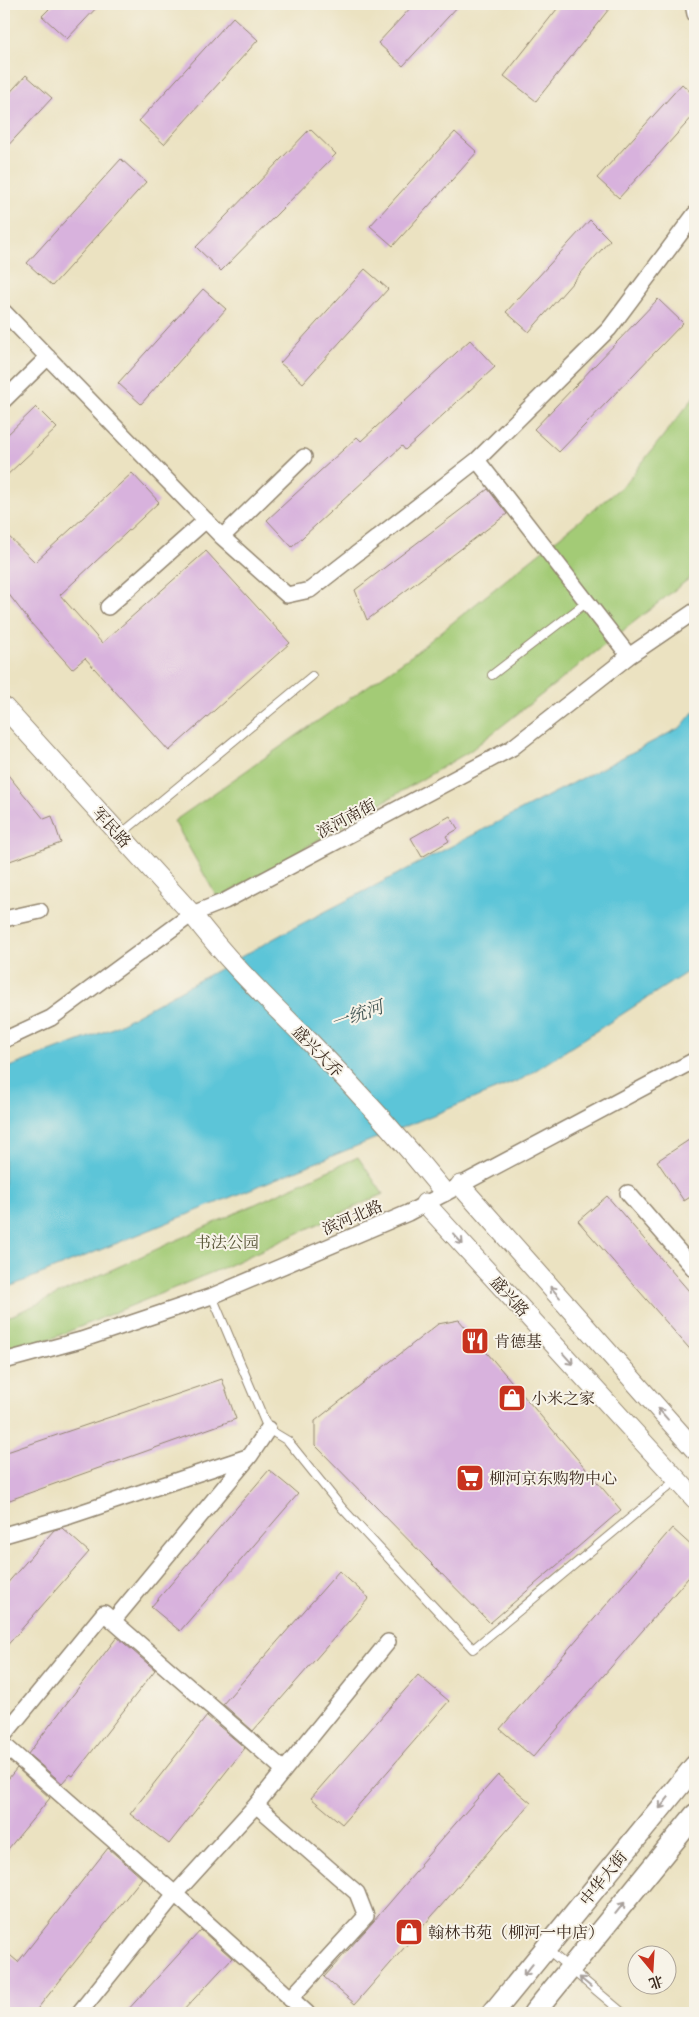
<svg xmlns="http://www.w3.org/2000/svg" width="699" height="2017" viewBox="0 0 699 2017" font-family="Cardo,'Noto Serif SC',serif">
  <style>
    .green { fill: #a3cb76; stroke: #6f7a4a }
    .water { fill: #5cc5d8; stroke: #4c787b }
    .building { fill: #d8b2dd }
    .lines { fill: none; stroke-linecap: round; stroke-linejoin: round }
    .service-casing { stroke: #938670; stroke-width: 10 }
    .minor-casing { stroke: #938670; stroke-width: 18 }
    .tertiary-casing { stroke: #938670; stroke-width: 21 }
    .secondary-casing { stroke: #938670; stroke-width: 24 }
    .service { stroke: #fff; stroke-width: 8 }
    .minor { stroke: #fff; stroke-width: 15 }
    .tertiary { stroke: #fff; stroke-width: 19 }
    .secondary { stroke: #fff; stroke-width: 21 }
    .oneway { stroke: #a79f9a }
    .labels { text-anchor: middle; stroke-width: 4; stroke-linejoin: round; paint-order: stroke }
    .street-label { font-size: 16px; fill: #3b2a1e; stroke: #f7f3e8 }
    .park-label { font-size: 16px; fill: #555234; stroke: #f7f3e8 }
    .poi-label { font-size: 16px; fill: #3b2a1e; stroke: #f7f3e8; text-anchor: start }
    .water-label { font-size: 18px; font-style: italic; fill: #455856; stroke: #f7f3e8 }
  </style>
  <rect width="100%" height="100%" fill="#f7f3e8"/>
  <filter id="ink" filterUnits="userSpaceOnUse"><feTurbulence type="fractalNoise" baseFrequency=".02" numOctaves="2"/><feDisplacementMap in="SourceGraphic" scale="10" xChannelSelector="R" yChannelSelector="G"/><feConvolveMatrix kernelMatrix="1 2 1 2 8 2 1 2 1" color-interpolation-filters="sRGB"/></filter>
  <filter id="wash" filterUnits="userSpaceOnUse"><feTurbulence type="fractalNoise" baseFrequency=".0096" numOctaves="4" result="noise"/><feDisplacementMap in="SourceGraphic" scale="20" xChannelSelector="R" yChannelSelector="G"/><feGaussianBlur stdDeviation="1.12" result="paint"/><feColorMatrix in="noise" values="0 0 0 0 0 0 0 0 0 0 0 0 0 0 0 0 0 1.4 0 .05"/><feComposite in="paint" operator="in"/></filter>
  <g filter="url(#wash)">
    <rect width="100%" height="100%" fill="#ebe2c1"/>
    <path class="green" d="M 695,396 L 695,574 L 470,751 L 218,899 L 174,821 L 411,656 L 625,484 Z
      M 358,1157 L 383,1194 L 225,1267 L 53,1338 L 4,1352 L 4,1317 L 13,1315 Z"/>
    <path class="water" d="M 695,710 L 695,967 L 522,1079 L 4,1289 L 4,1069 L 111,1029 L 284,933 L 681,727 Z"/>
    <g id="blocks">
      <path class="building" d="M 54,4 L 100,4 L 67,39 L 42,16 Z
        M 414,4 L 460,4 L 403,66 L 378,43 Z
        M 561,4 L 613,4 L 536,101 L 504,76 Z
        M 233,17 L 258,40 L 164,144 L 139,121 Z
        M 26,75 L 52,98 L 4,150 L 4,99 Z
        M 682,84 L 695,96 L 695,114 L 619,198 L 597,178 Z
        M 310,129 L 336,154 L 221,271 L 196,247 Z
        M 455,132 L 477,152 L 393,246 L 370,226 Z
        M 121,159 L 146,182 L 52,286 L 27,263 Z
        M 590,220 L 610,240 L 529,332 L 506,312 Z
        M 365,269 L 388,289 L 303,383 L 280,363 Z
        M 203,289 L 226,309 L 141,404 L 118,383 Z
        M 658,299 L 683,323 L 559,452 L 534,429 Z
        M 470,340 L 495,367 L 405,450 L 402,446 L 292,547 L 267,520 L 357,437 L 361,441 Z
        M 36,407 L 57,428 L 4,478 L 4,438 Z
        M 132,473 L 159,502 L 60,595 L 102,643 L 206,551 L 290,643 L 169,751 L 85,658 L 72,669 L 30,622 L 4,588 L 4,532 L 35,562 Z
        M 488,489 L 507,514 L 367,620 L 355,590 Z
        M 4,770 L 44,819 L 52,816 L 61,843 L 4,863 Z
        M 450,816 L 458,829 L 446,836 L 449,841 L 422,857 L 411,838 Z
        M 695,1136 L 695,1194 L 684,1201 L 657,1161 Z
        M 607,1196 L 695,1298 L 695,1355 L 578,1221 Z
        M 459,1320 L 621,1510 L 490,1623 L 315,1445 L 315,1421 L 438,1324 Z
        M 222,1379 L 236,1419 L 4,1502 L 4,1453 Z
        M 269,1470 L 298,1494 L 180,1631 L 151,1607 Z
        M 62,1528 L 89,1552 L 4,1649 L 4,1587 L 54,1530 Z
        M 672,1528 L 695,1549 L 695,1570 L 533,1757 L 500,1729 Z
        M 339,1571 L 369,1598 L 253,1731 L 223,1704 Z
        M 117,1637 L 155,1670 L 73,1776 L 70,1774 L 62,1783 L 28,1754 Z
        M 418,1675 L 449,1701 L 342,1824 L 311,1798 Z
        M 207,1716 L 245,1748 L 169,1844 L 130,1814 Z
        M 17,1768 L 50,1798 L 4,1854 L 4,1784 Z
        M 498,1775 L 531,1803 L 355,2004 L 324,1977 L 373,1922 L 421,1866 L 420,1864 Z
        M 108,1848 L 142,1878 L 34,2013 L 12,2013 L 4,2007 L 4,1950 L 18,1962 Z
        M 201,1930 L 232,1958 L 181,2013 L 125,2013 Z"/>
    </g>
  </g>
  <g filter="url(#ink)">
    <use href="#blocks" fill-opacity="0" stroke="#938670" stroke-width="1"/>
    <g class="lines">
      <defs>
        <path id="service" d="M 492,675 L 587,602
          M 121,834 L 312,676
          M 212,1296 L 268,1429 L 288,1441 L 342,1508 L 473,1649 L 676,1480
          M 548,1950 L 623,2013"/>
        <path id="minor" d="M 693,4 L 695,14
          M 4,312 L 222,537 L 287,595 L 310,590 L 477,460 L 609,329 L 695,214
          M 4,400 L 48,357
          M 477,460 L 629,656
          M 222,537 L 304,457
          M 108,607 L 206,520
          M 4,919 L 40,911
          M 4,1040 L 51,1018 L 192,914 L 225,901 L 512,748 L 629,656 L 695,611
          M 628,1193 L 695,1270
          M 4,1361 L 81,1340 L 212,1296 L 408,1213 L 695,1060
          M 4,1535 L 70,1516 L 250,1456
          M 113,1621 L 250,1456 L 268,1429
          M 4,1735 L 104,1613 L 284,1770
          M 4,1745 L 175,1894 L 79,2013
          M 256,1805 L 357,1893 L 366,1916 L 290,1999
          M 307,2013 L 175,1894 L 256,1805 L 388,1642"/>
        <path id="tertiary" d="M 4,707 L 192,914 C 227,961 269,1001 310,1042 C 357,1090 402,1140 444,1192
          M 460,1185 L 695,1450
          M 425,1203 L 695,1499"/>
        <path id="secondary" d="M 493,2013 L 695,1766
          M 534,2013 L 695,1815"/>
      </defs>
      <use href="#service" class="service-casing"/>
      <use href="#minor" class="minor-casing"/>
      <use href="#tertiary" class="tertiary-casing"/>
      <use href="#secondary" class="secondary-casing"/>
      <use href="#service" class="service"/>
      <use href="#minor" class="minor"/>
      <use href="#tertiary" class="tertiary"/>
      <use href="#secondary" class="secondary"/>
    </g>
    <defs><path id="oneway-shaft" d="M-6 0H5M1.5-3L5.5 0L1.5 3" fill="none" stroke-width="1.6" stroke-linecap="round" stroke-linejoin="round" transform="scale(1.25)"/></defs>
    <g class="oneway">
      <use href="#oneway-shaft" transform="translate(458 1239) rotate(48)"/>
      <use href="#oneway-shaft" transform="translate(555 1292) rotate(-131)"/>
      <use href="#oneway-shaft" transform="translate(568 1359) rotate(48)"/>
      <use href="#oneway-shaft" transform="translate(663 1414) rotate(-131)"/>
      <use href="#oneway-shaft" transform="translate(664 1803) rotate(129)"/>
      <use href="#oneway-shaft" transform="translate(620 1908) rotate(-51)"/>
      <use href="#oneway-shaft" transform="translate(528 1970) rotate(129)"/>
      <use href="#oneway-shaft" transform="translate(585 1982) rotate(-140)"/>
    </g>
  </g>
  <defs>
    <symbol id="restaurant-square" viewBox="-11 -11 22 22"><rect x="-9" y="-9" width="18" height="18" rx="4" fill="#c8321e" stroke="#f7f3e8"/><path d="M-5-6h1v4h1v-4h1v4h1v-4h1v5L-1.5 .5V6h-2V.5L-5-1ZM5-6V6H3V1.5H1.5Q1.5-4 5-6Z" fill="#fff"/></symbol>
    <symbol id="shop-square" viewBox="-11 -11 22 22"><rect x="-9" y="-9" width="18" height="18" rx="4" fill="#c8321e" stroke="#f7f3e8"/><path d="M-5-2.5h2.3a2.7 3.5 0 0 1 5.4 0H5L5.5 6h-11ZM-1.5-2.5h3a1.5 2.3 0 0 0-3 0Z" fill="#fff"/></symbol>
    <symbol id="supermarket-square" viewBox="-11 -11 22 22"><rect x="-9" y="-9" width="18" height="18" rx="4" fill="#c8321e" stroke="#f7f3e8"/><path d="M-6-5.5h2.5l.6 2H6L4.5 2H-2.5L-4.4-4H-6ZM-1.5 3.2a1.3 1.3 0 1 0 .1 0ZM3 3.2a1.3 1.3 0 1 0 .1 0Z" fill="#fff"/></symbol>
  </defs>
  <g fill-rule="evenodd">
    <use href="#restaurant-square" x="459" y="1325" width="32" height="32"/>
    <use href="#shop-square" x="496" y="1382" width="32" height="32"/>
    <use href="#supermarket-square" x="454" y="1462" width="32" height="32"/>
    <use href="#shop-square" x="393" y="1916" width="32" height="32"/>
  </g>
  <g class="labels">
    <g class="street-label">
      <text transform="translate(346 818) rotate(-28)" y="6">滨河南街</text>
      <text transform="translate(112 827) rotate(48)" y="6">军民路</text>
      <text transform="translate(318 1051) rotate(46)" y="6">盛兴大乔</text>
      <text transform="translate(352 1217) rotate(-23)" y="6">滨河北路</text>
      <text transform="translate(510 1296) rotate(48)" y="6">盛兴路</text>
      <text transform="translate(603 1878) rotate(-51)" y="6">中华大街</text>
    </g>
    <g class="park-label">
      <text x="227" y="1248">书法公园</text>
    </g>
    <g class="poi-label">
      <text x="494" y="1347">肯德基</text>
      <text x="531" y="1404">小米之家</text>
      <text x="489" y="1484">柳河京东购物中心</text>
      <text x="428" y="1938">翰林书苑（柳河一中店）</text>
    </g>
    <g class="water-label">
      <text transform="translate(357 1015) rotate(-19)" y="6">一统河</text>
    </g>
  </g>
  <rect width="699" height="2017" fill="none" stroke="#f7f3e8" stroke-width="20"/>
  <g transform="translate(652 1970) rotate(162)"><circle r="24" fill="#f7f3e8" stroke="#aca397"/>
  <path d="M0-4L9 19L0 12L-9 19Z" fill="#c8321e"/>
  <text y="-8" font-size="14" font-weight="bold" text-anchor="middle" fill="#3b2a1e">北</text>
  </g>
</svg>
